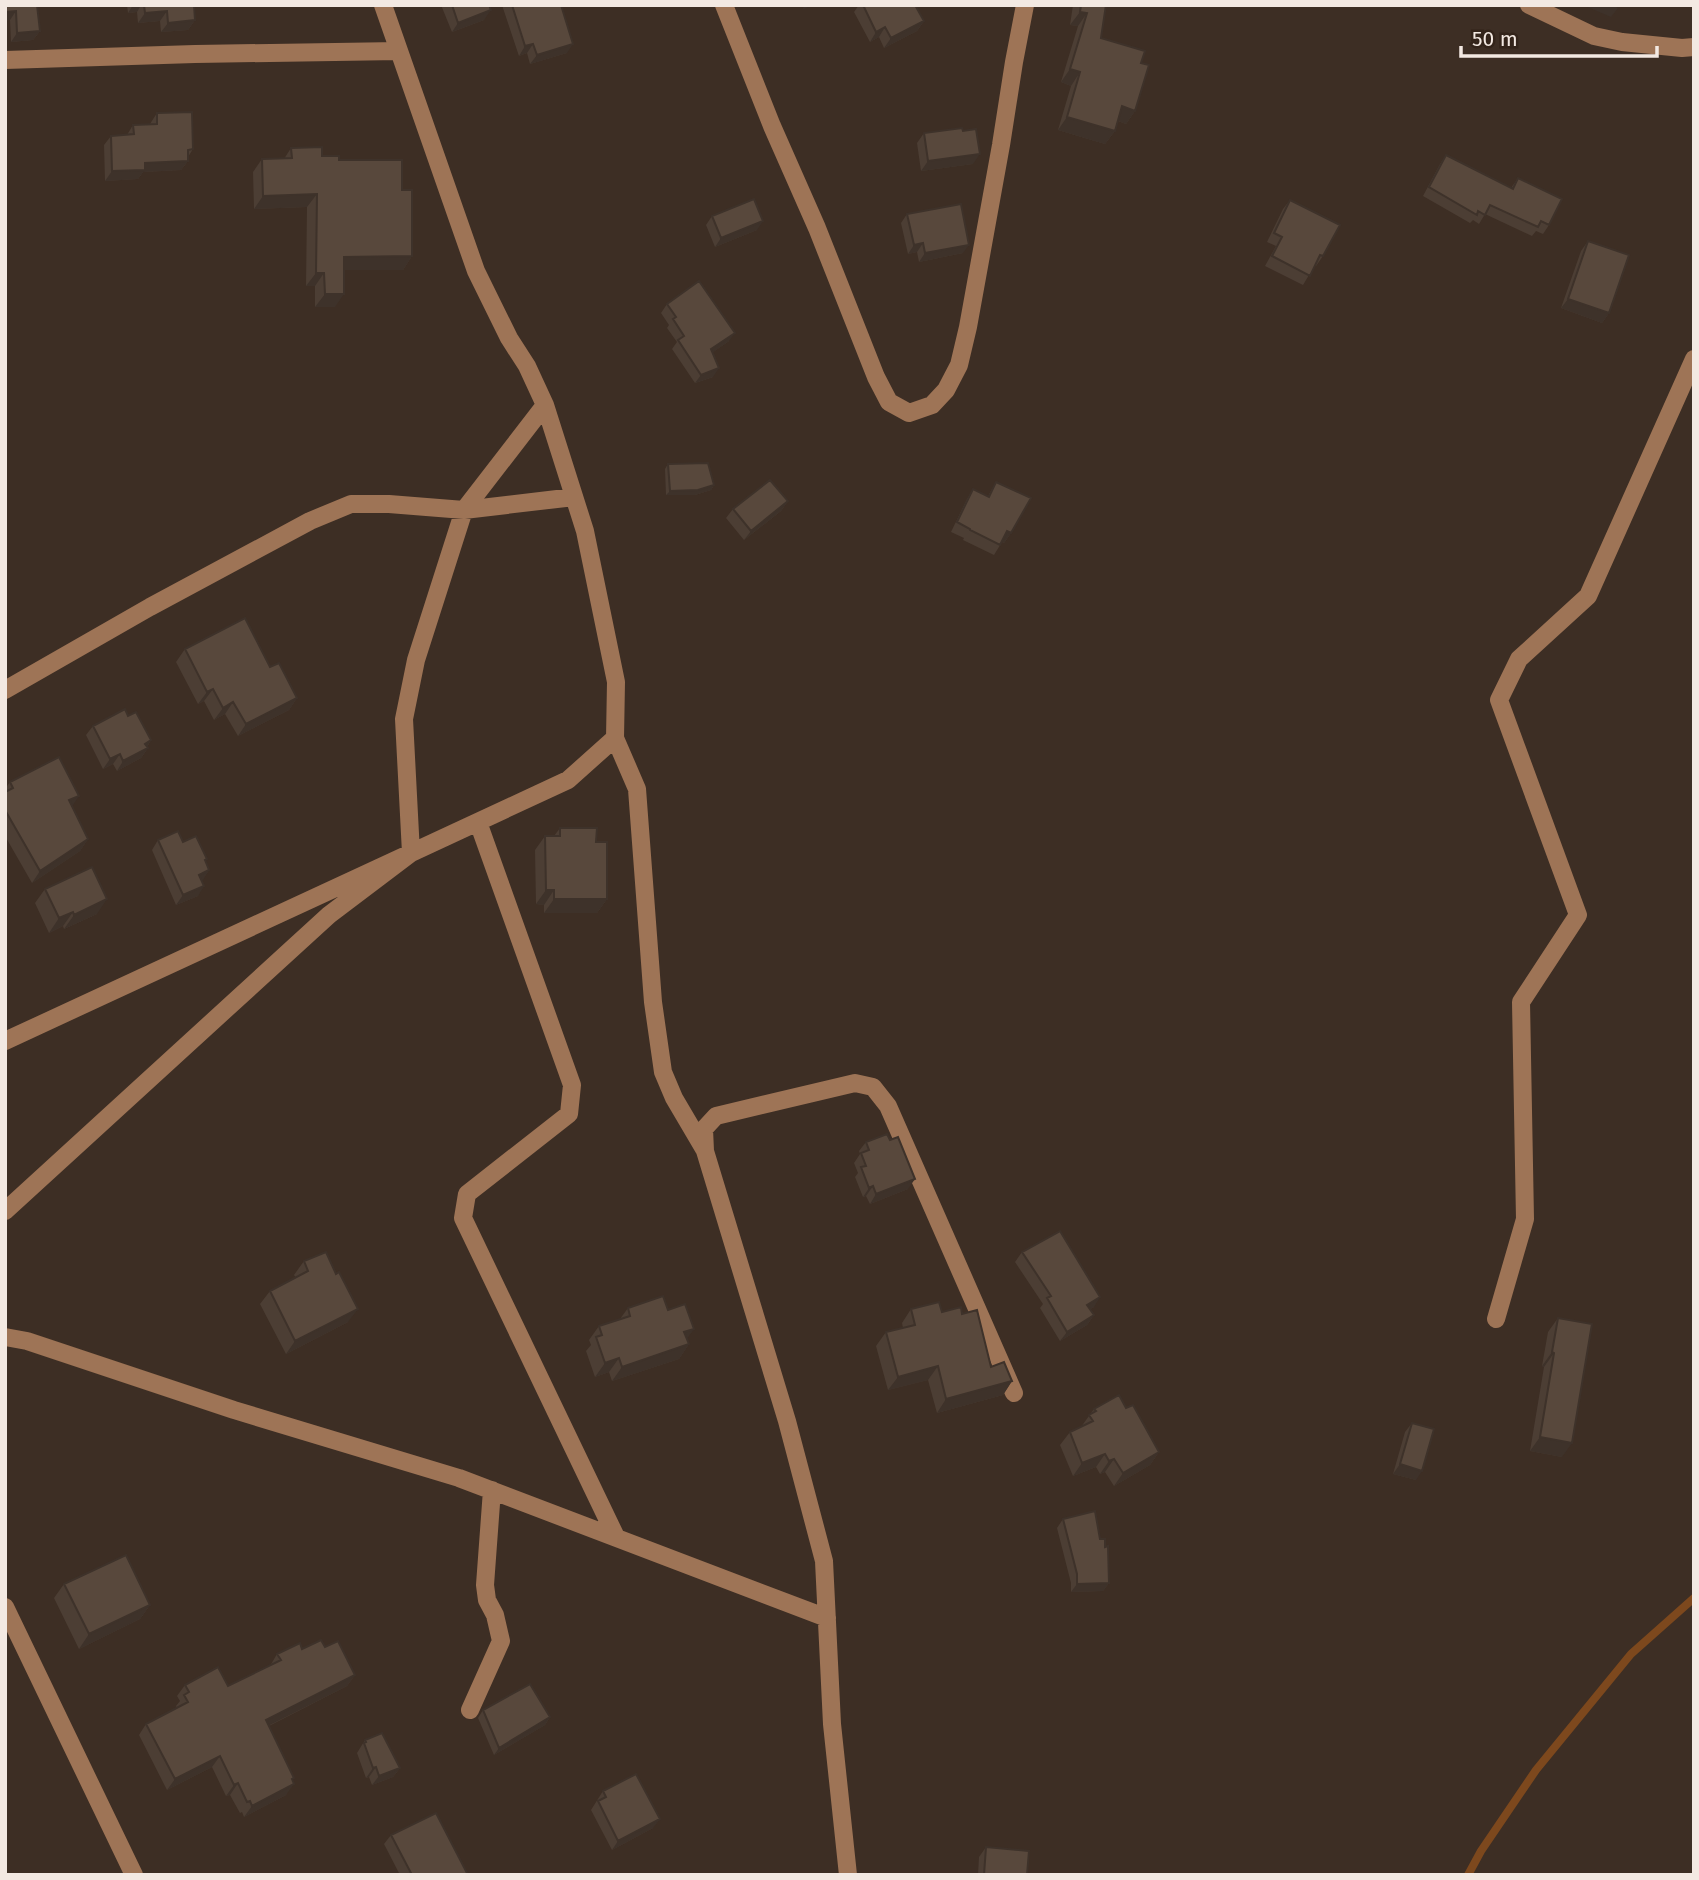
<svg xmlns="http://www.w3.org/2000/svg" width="1699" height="1880" viewBox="0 0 1699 1880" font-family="'Fira Sans',sans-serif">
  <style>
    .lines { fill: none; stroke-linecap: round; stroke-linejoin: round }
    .stream { stroke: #7d481d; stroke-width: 8 }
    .minor { stroke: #9e7456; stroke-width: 18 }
    .wall { fill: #4c3e34 }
    .shaded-wall { fill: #3e322a }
    .building { fill: #58483c; stroke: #3e322a; stroke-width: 2 }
  </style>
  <rect width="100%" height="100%" fill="#3d2e24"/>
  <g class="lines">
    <path class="stream" d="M 1468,1875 L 1481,1851 L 1536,1770 L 1631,1654 L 1694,1598"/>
    <path class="minor" d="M 724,5 L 772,126 L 817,228 L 876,377 L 889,402 L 909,413 L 932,405 L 946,390 L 959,365 L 968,327 L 1001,145 L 1014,62 L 1025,5
      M 1529,5 L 1594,36 L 1622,42 L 1682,48 L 1694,47
      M 5,60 L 195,54 L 399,51
      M 5,690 L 150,607 L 310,521 L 351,504 L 389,504 L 464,510 L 574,497
      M 615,738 L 637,789 L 653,1002 L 663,1072 L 674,1098 L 704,1149
      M 478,822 L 572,1085 L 569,1114 L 467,1194 L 463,1218 L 616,1537
      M 5,1041 L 411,853 L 404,719 L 416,660 L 464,510 L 545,405
      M 5,1211 L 329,915 L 411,853 L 568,780 L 615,738 L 616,682 L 585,531 L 545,405 L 527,366 L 509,338 L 476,271 L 383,5
      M 1496,1319 L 1525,1219 L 1521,1002 L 1578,915 L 1499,700 L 1519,659 L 1588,596 L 1694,359
      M 5,1337 L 27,1341 L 234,1410 L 459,1478 L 827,1618
      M 5,1607 L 134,1875
      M 470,1710 L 501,1641 L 495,1615 L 487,1600 L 485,1585 L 492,1490
      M 848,1875 L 832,1724 L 824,1561 L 787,1421 L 705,1151 L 704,1129 L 716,1116 L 855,1083 L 873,1087 L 888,1106 L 1014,1393"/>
  </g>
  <path class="wall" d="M 5,5 L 37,6 L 40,31 L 33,40 L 11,42 L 10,20 Z
    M 127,5 L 194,5 L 195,20 L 188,30 L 161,32 L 160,21 L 138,23 L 137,12 L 128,13 Z
    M 441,5 L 489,5 L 484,20 L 452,32 Z
    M 502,5 L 561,5 L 567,53 L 530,64 L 527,53 L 519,56 Z
    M 859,5 L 915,5 L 924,21 L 917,31 L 884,48 L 879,37 L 870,42 L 854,12 Z
    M 1073,5 L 1106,5 L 1101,38 L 1141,63 L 1135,111 L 1126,124 L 1118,121 L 1115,131 L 1105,144 L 1058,130 L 1071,86 L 1061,82 L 1078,26 L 1070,25 Z
    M 157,113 L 193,149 L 188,157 L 188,161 L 181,170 L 143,172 L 138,179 L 105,181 L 104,145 L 111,136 L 127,135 L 133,125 L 150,124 Z
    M 924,133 L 973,164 L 921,171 L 917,143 Z
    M 291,148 L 339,160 L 402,190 L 412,256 L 403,270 L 344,270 L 335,307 L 315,307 L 315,286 L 306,286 L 307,207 L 254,209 L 253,172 L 262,159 L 284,159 Z
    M 1446,155 L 1511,188 L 1518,178 L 1549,225 L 1543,234 L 1536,231 L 1532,236 L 1485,214 L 1479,224 L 1473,220 L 1470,223 L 1423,196 L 1440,164 Z
    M 1290,200 L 1323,256 L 1316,266 L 1315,265 L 1303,285 L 1265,266 L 1276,246 L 1267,242 L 1283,209 Z
    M 907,214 L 963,253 L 919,262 L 917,252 L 908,254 L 901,223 Z
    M 712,216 L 757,230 L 715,247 L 706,225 Z
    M 1588,241 L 1609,313 L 1602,323 L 1561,308 L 1581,251 Z
    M 667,304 L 729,341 L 713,352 L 713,377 L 695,383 L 672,349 L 677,342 L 667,328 L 669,325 L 661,313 Z
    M 668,464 L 714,485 L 711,490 L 695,495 L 666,495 L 665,469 Z
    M 996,482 L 1011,533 L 1004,543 L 1002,542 L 994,555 L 963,540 L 964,538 L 951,532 L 967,499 L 973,489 L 988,496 Z
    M 788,501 L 781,511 L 744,540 L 726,518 L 733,509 Z
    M 185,649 L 270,667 L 297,698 L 289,710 L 238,736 L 225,714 L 214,720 L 204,701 L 198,704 L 176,662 Z
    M 128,716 L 151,740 L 147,747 L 148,748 L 141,758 L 117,771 L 113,764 L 103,769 L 86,735 L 93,726 Z
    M 10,782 L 72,806 L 88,839 L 80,851 L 32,883 L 5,836 L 5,789 Z
    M 560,828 L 596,842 L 607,899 L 597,913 L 544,913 L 544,905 L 536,904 L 535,850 L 545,836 L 554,836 Z
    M 158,840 L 183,842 L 207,859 L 205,861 L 209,870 L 202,880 L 198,896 L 176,905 L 152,850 Z
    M 45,889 L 97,914 L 64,929 L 63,926 L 49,933 L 35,903 Z
    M 866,1142 L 908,1189 L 870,1204 L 866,1196 L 863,1197 L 855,1177 L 858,1173 L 854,1163 L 860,1154 L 859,1151 Z
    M 1022,1252 L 1094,1307 L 1090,1309 L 1094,1315 L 1087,1325 L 1060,1341 L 1040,1308 L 1043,1304 L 1015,1262 Z
    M 304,1261 L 336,1274 L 348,1322 L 286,1354 L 260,1304 L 270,1291 L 296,1278 L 294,1275 Z
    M 628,1308 L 668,1310 L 687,1339 L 689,1344 L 679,1359 L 612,1381 L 609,1372 L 595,1377 L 586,1351 L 591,1345 L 589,1340 L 599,1326 L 620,1319 Z
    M 911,1309 L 962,1314 L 991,1367 L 1012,1381 L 1003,1395 L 937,1413 L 928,1380 L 888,1390 L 876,1346 L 886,1332 L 903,1328 L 902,1323 Z
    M 1558,1318 L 1562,1457 L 1530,1451 L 1544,1367 L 1542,1366 L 1548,1332 Z
    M 1126,1408 L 1159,1452 L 1150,1465 L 1114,1486 L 1105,1472 L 1100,1474 L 1096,1467 L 1073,1476 L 1060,1445 L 1070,1432 L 1081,1427 L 1094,1409 Z
    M 1412,1423 L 1416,1480 L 1393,1474 L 1405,1432 Z
    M 1063,1519 L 1100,1539 L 1109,1583 L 1103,1591 L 1071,1592 L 1071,1583 L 1057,1528 Z
    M 64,1584 L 150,1605 L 140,1619 L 79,1649 L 54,1598 Z
    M 325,1647 L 355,1675 L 347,1686 L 269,1726 L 292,1780 L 286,1795 L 244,1817 L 242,1812 L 240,1813 L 230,1795 L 226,1796 L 212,1767 L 167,1790 L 139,1735 L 146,1724 L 177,1708 L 176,1706 L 180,1701 L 177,1696 L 185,1685 L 228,1686 L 270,1666 L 277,1654 L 302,1649 Z
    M 483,1710 L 550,1717 L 545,1725 L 494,1755 L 478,1718 Z
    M 365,1740 L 400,1768 L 393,1777 L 372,1785 L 369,1777 L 366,1778 L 357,1753 Z
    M 603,1791 L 653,1828 L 612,1850 L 591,1810 Z
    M 391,1835 L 468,1875 L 400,1875 L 384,1844 Z
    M 986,1847 L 1027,1875 L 978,1875 L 979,1857 Z"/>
  <path class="shaded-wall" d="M 133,5 L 141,5 L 137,12 L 128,13 Z
    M 805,5 L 812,5 L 802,10 Z
    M 1583,5 L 1612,5 L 1618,8 L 1611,17 Z
    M 491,10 L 484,20 L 452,32 L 458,23 Z
    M 16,11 L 10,20 L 5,21 L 5,12 Z
    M 167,11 L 160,21 L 138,23 L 145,13 Z
    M 1080,12 L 1087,13 L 1078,26 L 1070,25 Z
    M 195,20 L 188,30 L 161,32 L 168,23 Z
    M 924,21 L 917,31 L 884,48 L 891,38 Z
    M 885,27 L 879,37 L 870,42 L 876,32 Z
    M 40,31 L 33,40 L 11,42 L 17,33 Z
    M 533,44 L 527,53 L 519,56 L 525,46 Z
    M 573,44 L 567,53 L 530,64 L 537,55 Z
    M 1070,69 L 1080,72 L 1071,86 L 1061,82 Z
    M 1122,106 L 1135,111 L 1126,124 L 1113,119 Z
    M 1067,117 L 1115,131 L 1105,144 L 1058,130 Z
    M 980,154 L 973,164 L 921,171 L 928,161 Z
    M 188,161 L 181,170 L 143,172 L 138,179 L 105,181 L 112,171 L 145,163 Z
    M 317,194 L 307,207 L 254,209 L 263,196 Z
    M 763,221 L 757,230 L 715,247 L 721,238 Z
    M 923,243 L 917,252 L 908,254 L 914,245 Z
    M 969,245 L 963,253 L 919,262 L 925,253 Z
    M 412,256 L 403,270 L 335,270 L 344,257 Z
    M 316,273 L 324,273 L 315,286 L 306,286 Z
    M 325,294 L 344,294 L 335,307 L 315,307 Z
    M 1568,299 L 1609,313 L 1602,323 L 1561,308 Z
    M 735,333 L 729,341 L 705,358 L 711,349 Z
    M 719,368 L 713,377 L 695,383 L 701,375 Z
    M 714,485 L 711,490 L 695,495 L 666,495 L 670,491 Z
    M 788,501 L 781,511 L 744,540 L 751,531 Z
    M 1007,531 L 1011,533 L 1004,543 L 1000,541 Z
    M 213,689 L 204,701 L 198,704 L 207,692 Z
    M 297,698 L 289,710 L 238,736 L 246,724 Z
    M 233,702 L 225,714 L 214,720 L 223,708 Z
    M 151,740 L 145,750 L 148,748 L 141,758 L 117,771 L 123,761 L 145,744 Z
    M 120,754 L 113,764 L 103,769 L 110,759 Z
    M 79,796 L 71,808 L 69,800 Z
    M 88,839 L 80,851 L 32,883 L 40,871 Z
    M 209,870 L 203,880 L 193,884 L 199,875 Z
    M 204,886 L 198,896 L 176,905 L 183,895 Z
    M 546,890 L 554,890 L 544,905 L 536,904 Z
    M 107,899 L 97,914 L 64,929 L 74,915 Z
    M 554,899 L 607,899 L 597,913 L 544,913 Z
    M 73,912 L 63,926 L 49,933 L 59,918 Z
    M 915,1179 L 908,1189 L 870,1204 L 876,1194 Z
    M 873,1186 L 866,1196 L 863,1197 L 869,1188 Z
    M 1100,1297 L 1094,1307 L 1081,1314 L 1087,1305 Z
    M 358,1309 L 348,1322 L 286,1354 L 295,1341 Z
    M 1094,1315 L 1087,1325 L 1060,1341 L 1067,1332 Z
    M 694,1329 L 684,1343 L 684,1332 Z
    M 689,1344 L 679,1359 L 612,1381 L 622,1367 Z
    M 1552,1352 L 1554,1353 L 1544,1367 L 1542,1366 Z
    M 619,1358 L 609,1372 L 595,1377 L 605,1363 Z
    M 938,1366 L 928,1380 L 888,1390 L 898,1377 Z
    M 1012,1381 L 1003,1395 L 937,1413 L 946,1399 Z
    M 1540,1437 L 1572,1443 L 1562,1457 L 1530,1451 Z
    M 1159,1452 L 1150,1465 L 1114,1486 L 1123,1473 Z
    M 1105,1454 L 1096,1467 L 1073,1476 L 1082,1463 Z
    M 1114,1459 L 1105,1472 L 1100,1474 L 1109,1461 Z
    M 1400,1464 L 1422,1471 L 1416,1480 L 1393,1474 Z
    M 1109,1583 L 1103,1591 L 1071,1592 L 1077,1584 Z
    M 150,1605 L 140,1619 L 79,1649 L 89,1634 Z
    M 355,1675 L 347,1686 L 258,1731 L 266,1720 Z
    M 550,1717 L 545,1725 L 494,1755 L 499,1748 Z
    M 220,1756 L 212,1767 L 167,1790 L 175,1779 Z
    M 376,1767 L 369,1777 L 366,1778 L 373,1768 Z
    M 400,1768 L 393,1777 L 372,1785 L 379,1776 Z
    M 294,1778 L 287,1788 L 294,1784 L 286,1795 L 244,1817 L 252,1806 Z
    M 238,1783 L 230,1795 L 226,1796 L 234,1785 Z
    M 660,1819 L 653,1828 L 612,1850 L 618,1841 Z"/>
  <path class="building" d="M 5,5 L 37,5 L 40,31 L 17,33 L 16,11 L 5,12 Z
    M 144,5 L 194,5 L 195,20 L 168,23 L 167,11 L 145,13 Z
    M 452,5 L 489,5 L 491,10 L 458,23 Z
    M 512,5 L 561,5 L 573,44 L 537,55 L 533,44 L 525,46 Z
    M 863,5 L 915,5 L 924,21 L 891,38 L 885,27 L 876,32 Z
    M 1081,5 L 1106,5 L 1101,38 L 1145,51 L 1141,63 L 1149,65 L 1135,111 L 1122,106 L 1115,131 L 1067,117 L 1080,72 L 1070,69 L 1087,13 L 1080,12 Z
    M 192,112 L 193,149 L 188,150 L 188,161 L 145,163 L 145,170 L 112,171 L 111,136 L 134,134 L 133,125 L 157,124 L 157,113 Z
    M 962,128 L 963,131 L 976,129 L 980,154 L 928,161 L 924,133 Z
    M 322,147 L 322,156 L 339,156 L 339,160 L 402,160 L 402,190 L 412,190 L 412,256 L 344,257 L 344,294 L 325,294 L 324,273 L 316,273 L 317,194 L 263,196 L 262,159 L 292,158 L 291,148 Z
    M 1446,155 L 1513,189 L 1518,178 L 1562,199 L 1549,225 L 1541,221 L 1538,227 L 1490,205 L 1485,215 L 1478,211 L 1477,215 L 1429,187 Z
    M 754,199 L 763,221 L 721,238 L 712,216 Z
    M 1290,200 L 1340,225 L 1323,256 L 1320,255 L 1310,276 L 1272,256 L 1282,237 L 1274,233 Z
    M 961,204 L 969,245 L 925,253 L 923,243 L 914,245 L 907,214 Z
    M 1588,241 L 1629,255 L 1609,313 L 1568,299 Z
    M 699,281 L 735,333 L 711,349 L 719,368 L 701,375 L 678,340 L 684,336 L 673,319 L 676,317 L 667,304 Z
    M 708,463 L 714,485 L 698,490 L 670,491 L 668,464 Z
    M 770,480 L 788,501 L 751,531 L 733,509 Z
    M 996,482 L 1031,498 L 1011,533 L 1007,531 L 1000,545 L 970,530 L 970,529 L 957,522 L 973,489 L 989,497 Z
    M 245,618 L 270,667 L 279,663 L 297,698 L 246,724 L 233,702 L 223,708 L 213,689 L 207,692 L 185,649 Z
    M 125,709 L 128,716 L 136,712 L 151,740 L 145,744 L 148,748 L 123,761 L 120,754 L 110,759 L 93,726 Z
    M 59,757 L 79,796 L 69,800 L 88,839 L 40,871 L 5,810 L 5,792 L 13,788 L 10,782 Z
    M 560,828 L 597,828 L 596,842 L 607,842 L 607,899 L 554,899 L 554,890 L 546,890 L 545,836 L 560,836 Z
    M 178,831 L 183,842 L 196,836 L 207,859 L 205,860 L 209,870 L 199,875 L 204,886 L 183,895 L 158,840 Z
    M 92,867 L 107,899 L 74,915 L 73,912 L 59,918 L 45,889 Z
    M 887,1134 L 890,1140 L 898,1137 L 915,1179 L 876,1194 L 873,1186 L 869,1188 L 861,1167 L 866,1166 L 861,1153 L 869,1150 L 866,1142 Z
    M 1060,1231 L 1100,1297 L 1087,1305 L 1094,1315 L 1067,1332 L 1047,1298 L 1051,1296 L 1022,1252 Z
    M 326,1252 L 336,1274 L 339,1272 L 358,1309 L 295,1341 L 270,1291 L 308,1271 L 304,1261 Z
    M 663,1296 L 668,1310 L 685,1304 L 694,1329 L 684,1332 L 689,1344 L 622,1367 L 619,1358 L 605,1363 L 596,1337 L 602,1335 L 599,1326 L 630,1316 L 628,1308 Z
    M 939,1302 L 942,1312 L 961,1307 L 962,1314 L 977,1310 L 991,1367 L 1004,1362 L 1012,1381 L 946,1399 L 938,1366 L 898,1377 L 886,1332 L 915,1325 L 911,1309 Z
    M 1558,1318 L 1592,1324 L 1572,1443 L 1540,1437 L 1554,1353 L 1552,1352 Z
    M 1119,1395 L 1126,1408 L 1133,1405 L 1159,1452 L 1123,1473 L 1114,1459 L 1109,1461 L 1105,1454 L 1082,1463 L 1070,1432 L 1093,1421 L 1089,1415 L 1096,1411 L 1094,1409 Z
    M 1412,1423 L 1434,1429 L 1422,1471 L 1400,1464 Z
    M 1095,1511 L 1100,1539 L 1105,1539 L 1105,1547 L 1108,1546 L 1109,1583 L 1077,1584 L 1077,1574 L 1063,1519 Z
    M 126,1555 L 150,1605 L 89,1634 L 64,1584 Z
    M 321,1640 L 325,1647 L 338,1641 L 355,1675 L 266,1720 L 294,1778 L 292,1779 L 294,1784 L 252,1806 L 250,1801 L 247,1802 L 238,1783 L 234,1785 L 220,1756 L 175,1779 L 146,1724 L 188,1702 L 184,1695 L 189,1692 L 185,1685 L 218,1667 L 228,1686 L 281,1660 L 277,1654 L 300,1643 L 302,1649 Z
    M 530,1684 L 550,1717 L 499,1748 L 483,1710 Z
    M 382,1733 L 400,1768 L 379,1776 L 376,1767 L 373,1768 L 364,1743 L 366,1742 L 365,1740 Z
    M 636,1774 L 660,1819 L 618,1841 L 598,1801 L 606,1797 L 603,1791 Z
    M 436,1813 L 468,1875 L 412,1875 L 391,1835 Z
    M 986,1847 L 1029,1851 L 1027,1875 L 984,1875 Z"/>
  <rect width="1699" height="1880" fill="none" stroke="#f3e9e2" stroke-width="14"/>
  <path d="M1461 46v10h196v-10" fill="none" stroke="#f3e9e2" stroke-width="3.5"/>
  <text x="1472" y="46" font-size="21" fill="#f3e9e2" stroke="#33241a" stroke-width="5" paint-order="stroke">50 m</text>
</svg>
